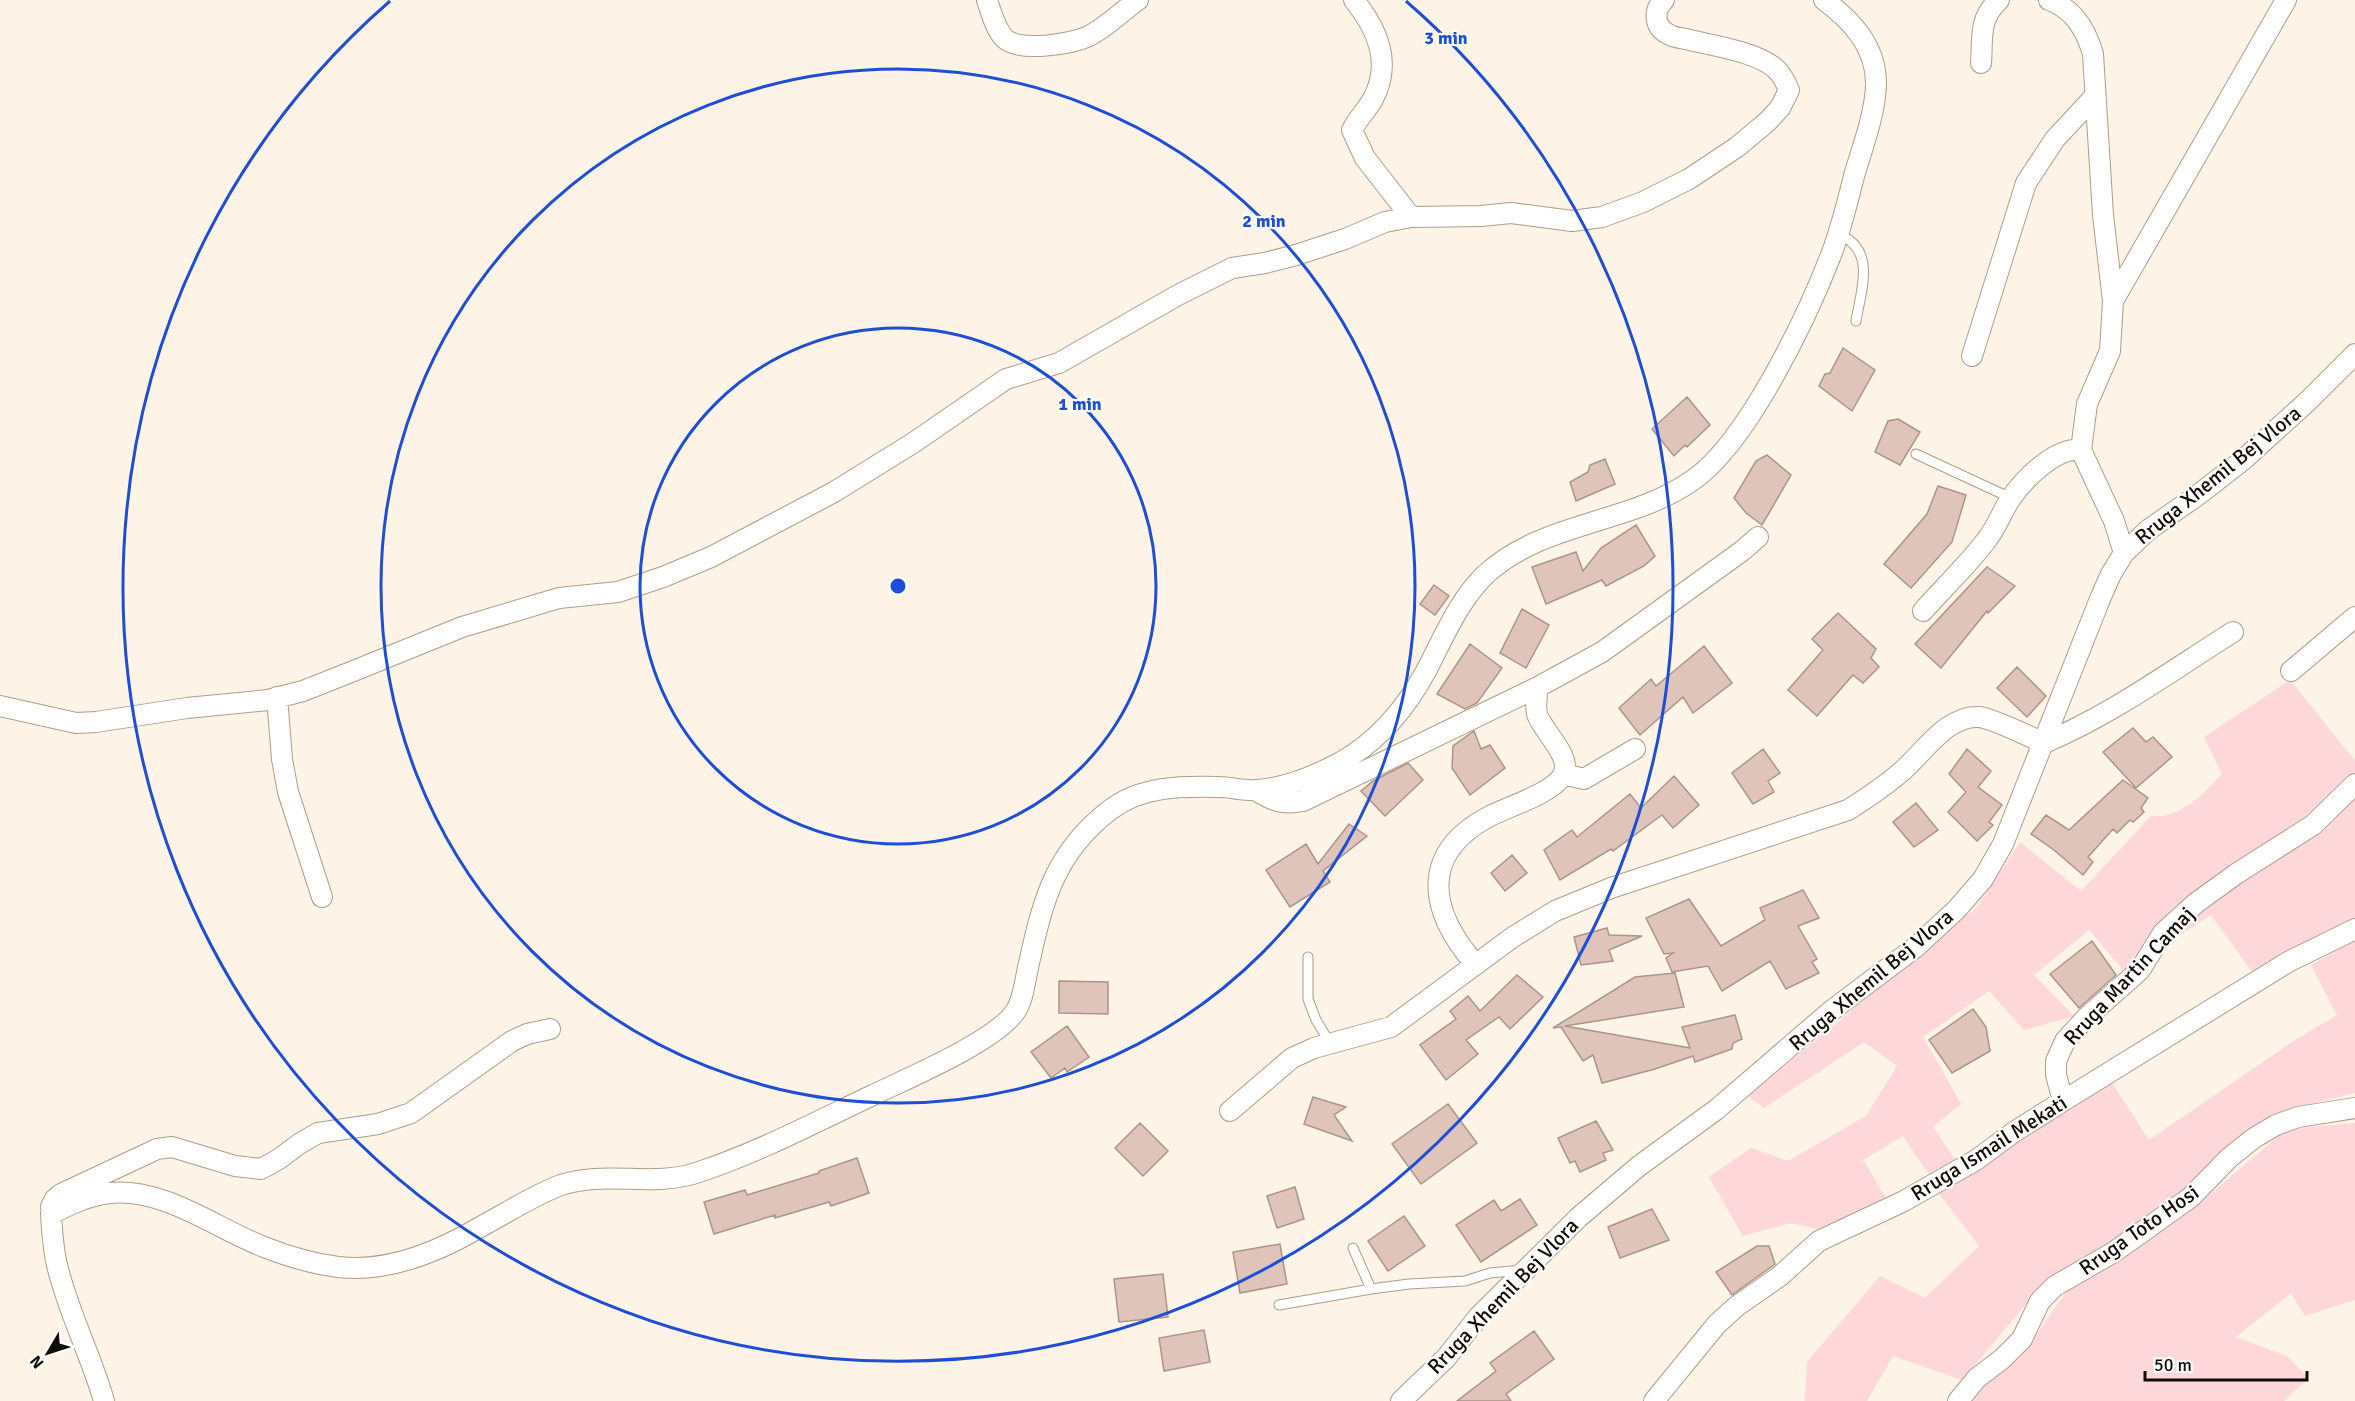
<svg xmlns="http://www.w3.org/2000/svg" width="2355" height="1401" viewBox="0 0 2355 1401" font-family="Signika,sans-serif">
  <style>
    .green { fill: #fdd7da }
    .building { fill: #dec4b9; stroke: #ad948a; stroke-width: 1.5 }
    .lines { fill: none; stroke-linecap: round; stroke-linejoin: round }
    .service-casing { stroke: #ad9e89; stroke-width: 11 }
    .minor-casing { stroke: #ad9e89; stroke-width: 22 }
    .service { stroke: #fff; stroke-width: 9 }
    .minor { stroke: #fff; stroke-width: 20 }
    .ring { fill: none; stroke: #1d4ed8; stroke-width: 3 }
    .labels { text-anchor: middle; stroke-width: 4.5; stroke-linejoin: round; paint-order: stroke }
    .street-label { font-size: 21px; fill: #110c05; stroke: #fff }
    .centre { fill: #1d4ed8; stroke: #fff; stroke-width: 3 }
    .ring-label { font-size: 18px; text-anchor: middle; font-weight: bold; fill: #1d4ed8; stroke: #fff; stroke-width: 4.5; stroke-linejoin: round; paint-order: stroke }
  </style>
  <rect width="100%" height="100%" fill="#fdf3e6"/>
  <path class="green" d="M 2290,680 L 2355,761 L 2355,920 L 2254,974 L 2211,915 L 2183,933 L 2150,935 L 2140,955 L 2126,973 L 2089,930 L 2034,975 L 2074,1016 L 2024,1030 L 1989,991 L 1923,1037 L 1961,1104 L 1933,1127 L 1956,1161 L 1930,1176 L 1903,1136 L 1863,1160 L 1888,1201 L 1817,1229 L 1791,1223 L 1743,1236 L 1709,1177 L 1751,1148 L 1788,1161 L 1866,1116 L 1897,1066 L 1864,1042 L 1764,1108 L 1748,1096 L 1976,908 L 2020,842 L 2081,891 L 2151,816 C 2180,819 2204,794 2222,774 L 2204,737 Z
    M 2355,940 L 2355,1093 L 2286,1110 L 2254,1125 L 2189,1189 L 2052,1280 L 2034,1295 L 1962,1380 L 1893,1356 L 1867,1401 L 1805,1401 L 1807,1362 L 1880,1276 L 1925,1298 L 1979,1246 L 1938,1192 L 2055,1115 L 2112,1083 L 2149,1140 L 2295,1040 L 2337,1015 L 2311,965 Z
    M 2355,1123 L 2355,1300 L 2305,1316 L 2291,1293 L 2236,1337 L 2287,1356 L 2308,1378 L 2284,1401 L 1970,1401 L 1975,1393 L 2020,1357 L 2067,1291 L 2196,1206 L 2287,1129 Z"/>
  <path class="building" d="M 1843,348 L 1875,370 L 1852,411 L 1819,386 L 1825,374 L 1830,373 Z
    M 1687,397 L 1710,425 L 1687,447 L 1685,445 L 1674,456 L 1652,429 Z
    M 1898,419 L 1920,432 L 1900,465 L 1875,452 L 1888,421 Z
    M 1767,455 L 1791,475 L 1762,525 L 1746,513 L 1734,498 L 1756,461 Z
    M 1605,459 L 1615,484 L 1576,501 L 1570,482 L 1588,472 L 1590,465 Z
    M 1938,486 L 1966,495 L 1952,542 L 1911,588 L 1884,564 L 1927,514 Z
    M 1636,525 L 1655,556 L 1644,566 L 1606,586 L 1602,580 L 1546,604 L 1532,567 L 1576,552 L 1583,571 L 1601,548 Z
    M 1987,567 L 2015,586 L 1988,613 L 1987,611 L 1941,668 L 1915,644 Z
    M 1434,585 L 1449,596 L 1435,615 L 1420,604 Z
    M 1522,609 L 1549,625 L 1526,668 L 1500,653 Z
    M 1838,613 L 1876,649 L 1871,658 L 1879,667 L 1863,683 L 1853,675 L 1817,716 L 1788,690 L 1823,650 L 1812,639 Z
    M 1470,644 L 1502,668 L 1477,703 L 1465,709 L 1437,694 Z
    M 1704,646 L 1732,683 L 1693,713 L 1683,697 L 1640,735 L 1619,708 L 1651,679 L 1656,686 Z
    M 2017,667 L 2046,696 L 2027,717 L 1997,688 Z
    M 2133,728 L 2146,742 L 2153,737 L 2172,757 L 2136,788 L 2103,752 Z
    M 1474,731 L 1481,749 L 1490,745 L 1505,768 L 1470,795 L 1452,768 L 1453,746 Z
    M 1763,749 L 1780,773 L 1768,781 L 1774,792 L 1753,804 L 1732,773 Z
    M 1967,749 L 1991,771 L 1978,787 L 2002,805 L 1989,822 L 1993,825 L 1977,841 L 1948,812 L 1966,792 L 1949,774 Z
    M 1408,763 L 1423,780 L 1385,816 L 1361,791 L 1373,781 Z
    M 1674,776 L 1699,805 L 1673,828 L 1662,815 L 1613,851 L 1611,849 L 1560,880 L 1544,850 L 1572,830 L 1577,837 L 1630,794 L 1641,808 Z
    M 2123,780 L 2148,798 L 2141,808 L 2144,812 L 2133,822 L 2130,820 L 2117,833 L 2113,829 L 2088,857 L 2093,862 L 2083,875 L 2054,850 L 2031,834 L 2046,815 L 2069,830 Z
    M 1916,803 L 1938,830 L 1914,847 L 1893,822 Z
    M 1349,824 L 1367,836 L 1323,871 L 1330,882 L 1290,907 L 1266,870 L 1306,844 L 1318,864 Z
    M 1512,855 L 1527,873 L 1505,891 L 1491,873 Z
    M 1803,890 L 1819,918 L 1798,926 L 1817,959 L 1812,962 L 1819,973 L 1786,989 L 1770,961 L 1722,991 L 1708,966 L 1672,972 L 1666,958 L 1673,953 L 1664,954 L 1646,918 L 1689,899 L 1721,946 L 1765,920 L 1760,908 Z
    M 1607,928 L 1609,935 L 1642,936 L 1609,950 L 1613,961 L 1581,965 L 1574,937 Z
    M 2092,941 L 2116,975 L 2079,1008 L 2050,974 Z
    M 1675,973 L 1684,1007 L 1565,1026 L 1690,1048 L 1682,1027 L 1735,1015 L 1742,1039 L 1733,1043 L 1732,1049 L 1695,1062 L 1693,1056 L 1655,1069 L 1602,1083 L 1593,1055 L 1583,1061 L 1561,1027 L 1553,1028 L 1635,977 Z
    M 1517,975 L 1543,997 L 1510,1029 L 1499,1017 L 1466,1040 L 1478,1054 L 1446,1080 L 1420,1045 L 1456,1019 L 1450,1011 L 1468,996 L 1480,1011 Z
    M 1059,981 L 1108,982 L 1108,1014 L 1059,1013 Z
    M 1973,1009 L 1986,1027 L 1990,1051 L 1952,1073 L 1929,1040 Z
    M 1067,1026 L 1089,1057 L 1067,1072 L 1065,1068 L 1051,1078 L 1031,1052 Z
    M 1313,1097 L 1346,1107 L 1334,1115 L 1352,1141 L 1304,1124 Z
    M 1448,1104 L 1477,1143 L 1421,1184 L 1392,1144 Z
    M 1596,1121 L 1613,1150 L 1603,1153 L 1606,1160 L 1580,1172 L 1575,1161 L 1570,1163 L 1558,1138 Z
    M 1140,1123 L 1168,1151 L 1143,1176 L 1115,1148 Z
    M 857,1158 L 869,1193 L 831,1206 L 829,1202 L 775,1218 L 775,1215 L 714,1234 L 704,1202 L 745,1190 L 747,1195 L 819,1173 L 819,1171 Z
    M 1295,1187 L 1304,1219 L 1277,1228 L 1267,1196 Z
    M 1520,1199 L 1537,1225 L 1481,1262 L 1456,1225 L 1494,1200 L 1501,1211 Z
    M 1652,1209 L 1669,1240 L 1620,1258 L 1608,1227 Z
    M 1404,1216 L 1425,1246 L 1388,1271 L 1368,1241 Z
    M 1280,1244 L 1287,1284 L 1240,1293 L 1233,1252 Z
    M 1757,1246 L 1769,1246 L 1775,1264 L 1732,1295 L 1716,1272 Z
    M 1163,1274 L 1168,1317 L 1119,1322 L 1114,1279 Z
    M 1204,1330 L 1210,1362 L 1164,1371 L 1159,1338 Z
    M 1534,1331 L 1554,1359 L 1506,1394 L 1511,1401 L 1457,1401 L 1496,1371 L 1490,1363 Z"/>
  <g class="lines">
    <defs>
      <path id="service" d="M 1838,234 C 1877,249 1861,290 1856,321
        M 1916,454 L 2011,498
        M 1308,957 L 1308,999 L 1316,1020 L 1330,1043
        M 1353,1248 L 1371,1289 L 1409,1284 L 1465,1281 L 1490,1273 L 1522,1270
        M 1279,1305 L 1371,1289"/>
      <path id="minor" d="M 987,0 C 991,12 995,28 1004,38 C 1019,53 1072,44 1089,36 C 1107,27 1122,11 1138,0
        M 1354,0 C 1378,30 1392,63 1373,99 C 1367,110 1358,118 1352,130 L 1365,158 L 1411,217
        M 2049,0 C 2074,9 2086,30 2093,54 L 2103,215 L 2113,301 L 2110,351 L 2087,404 L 2081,450 L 2114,521 L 2124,553
        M 1981,63 C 1983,38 1978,19 1999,0
        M 2113,301 L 2286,0
        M 1972,356 L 2026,183 L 2055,139 L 2095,96
        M 1923,611 C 1944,587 1969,564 1988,538 C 1998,525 2002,511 2011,498 C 2025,478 2056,447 2081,450
        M 2291,671 L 2355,617
        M 277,697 L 282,759 L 288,792 L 322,897
        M 0,706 L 76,723 L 96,722 L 187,708 L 268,700 L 303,691 L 346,674 L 462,627 L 559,598 L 618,592 L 663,577 L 711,557 L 834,492 L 913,443 L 1006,379 L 1059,363 L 1178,295 L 1232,268 L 1265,263 L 1296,255 L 1345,239 L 1385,222 L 1411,217 L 1481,216 L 1511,213 L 1572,221 L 1602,217 L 1643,202 L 1689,179 L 1737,147 L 1767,122 L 1780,108 L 1789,90 C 1786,83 1783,76 1777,70 C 1759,52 1714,46 1690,40 C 1683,38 1674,38 1668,34 C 1654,27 1653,10 1664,0
        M 1564,774 L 1584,779 L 1635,749
        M 1255,790 C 1273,801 1282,805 1303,801 L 1538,687 L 1602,652 L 1742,551 L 1758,537
        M 1475,964 C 1428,910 1419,852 1492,815 C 1510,806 1553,793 1563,775 C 1573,756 1542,731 1537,714 C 1535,705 1537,695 1538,687
        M 2063,1101 L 2056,1075 L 2056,1061 L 2065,1041 L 2086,1018 L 2140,970 L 2163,933 L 2196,903 L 2236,874 L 2313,825 L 2355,784
        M 1230,1111 L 1292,1058 L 1314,1048 L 1391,1027 L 1513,937 L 1555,911 L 1611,888 L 1848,810 C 1867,798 1885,786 1901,772 C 1923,754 1946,715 1979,717 C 1992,718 2030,737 2044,743 C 2111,715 2171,671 2233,632
        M 51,1207 L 55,1199 L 61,1194 L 157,1149 L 172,1147 L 235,1166 L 261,1169 L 279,1159 L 299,1144 L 318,1133 L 378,1124 L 411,1113 L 512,1041 L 527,1034 L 550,1029
        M 104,1401 C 91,1355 68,1312 57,1265 C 53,1249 52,1231 51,1214 C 69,1205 89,1195 110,1193 C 165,1188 215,1228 264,1247 C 287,1256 314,1264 338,1267 C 388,1273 440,1251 482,1226 C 508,1212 534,1195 561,1185 C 605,1170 654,1188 699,1172 C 759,1152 816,1122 873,1095 C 908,1078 994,1042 1015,1012 C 1024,999 1025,979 1029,963 C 1043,900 1055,852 1110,810 C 1141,786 1181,786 1219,787 C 1231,787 1244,791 1257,790 C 1286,788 1315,776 1341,762 C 1378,741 1406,708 1426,671 C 1444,637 1458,601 1486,574 C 1544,521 1631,524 1693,480 C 1747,443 1807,317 1831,255 C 1842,227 1848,198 1856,169 C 1864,144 1876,109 1876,83 C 1876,46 1851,20 1824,0
        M 1401,1401 L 1446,1358 L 1479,1316 L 1579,1217 L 1639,1166 L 1717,1109 L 1831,1011 L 1917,946 L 1957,909 L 1983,879 L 2003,844 L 2100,599 L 2111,574 L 2124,553 L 2148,530 L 2198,495 L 2243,460 L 2309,400 L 2355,354
        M 1654,1401 L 1717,1324 L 1737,1306 L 1780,1276 L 1819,1241 L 1904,1201 L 1976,1160 L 2014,1132 L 2063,1101 L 2288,962 L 2355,929
        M 1958,1401 L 1977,1378 L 2002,1359 L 2022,1339 L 2040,1301 L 2055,1286 L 2114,1252 L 2191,1197 L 2229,1158 L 2254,1138 L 2276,1125 L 2298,1117 L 2355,1108"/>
    </defs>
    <use href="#service" class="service-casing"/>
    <use href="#minor" class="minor-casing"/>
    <use href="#service" class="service"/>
    <use href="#minor" class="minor"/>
  </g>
  <g class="ring">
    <circle cx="898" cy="586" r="258"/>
    <circle cx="898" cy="586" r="517"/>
    <path d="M1406 1A775 775 0 1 1 390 1"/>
  </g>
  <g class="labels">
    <g class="street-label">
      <text transform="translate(2218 475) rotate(-39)" y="7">Rruga Xhemil Bej Vlora</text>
      <text transform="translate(2129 976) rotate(-47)" y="7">Rruga Martin Camaj</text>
      <text transform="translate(1871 980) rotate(-40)" y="7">Rruga Xhemil Bej Vlora</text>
      <text transform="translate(1989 1148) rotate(-32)" y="7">Rruga Ismail Mekati</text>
      <text transform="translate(2139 1230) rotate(-35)" y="7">Rruga Toto Hosi</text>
      <text transform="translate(1503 1296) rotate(-46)" y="7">Rruga Xhemil Bej Vlora</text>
    </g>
  </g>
  <circle cx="898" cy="586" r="9" class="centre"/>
  <g class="ring-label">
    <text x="1446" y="44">3 min</text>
    <text x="1264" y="227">2 min</text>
    <text x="1080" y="410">1 min</text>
  </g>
  <g transform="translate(48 1353) rotate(231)" stroke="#ffffff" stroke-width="4.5" paint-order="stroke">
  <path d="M0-4.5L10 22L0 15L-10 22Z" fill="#110c05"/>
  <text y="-9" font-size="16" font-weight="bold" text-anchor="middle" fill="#110c05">N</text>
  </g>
  <path d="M2145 1371v9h162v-9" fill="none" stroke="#110c05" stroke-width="3"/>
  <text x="2154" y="1371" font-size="18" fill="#110c05" stroke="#ffffff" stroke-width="4.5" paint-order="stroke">50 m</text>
</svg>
